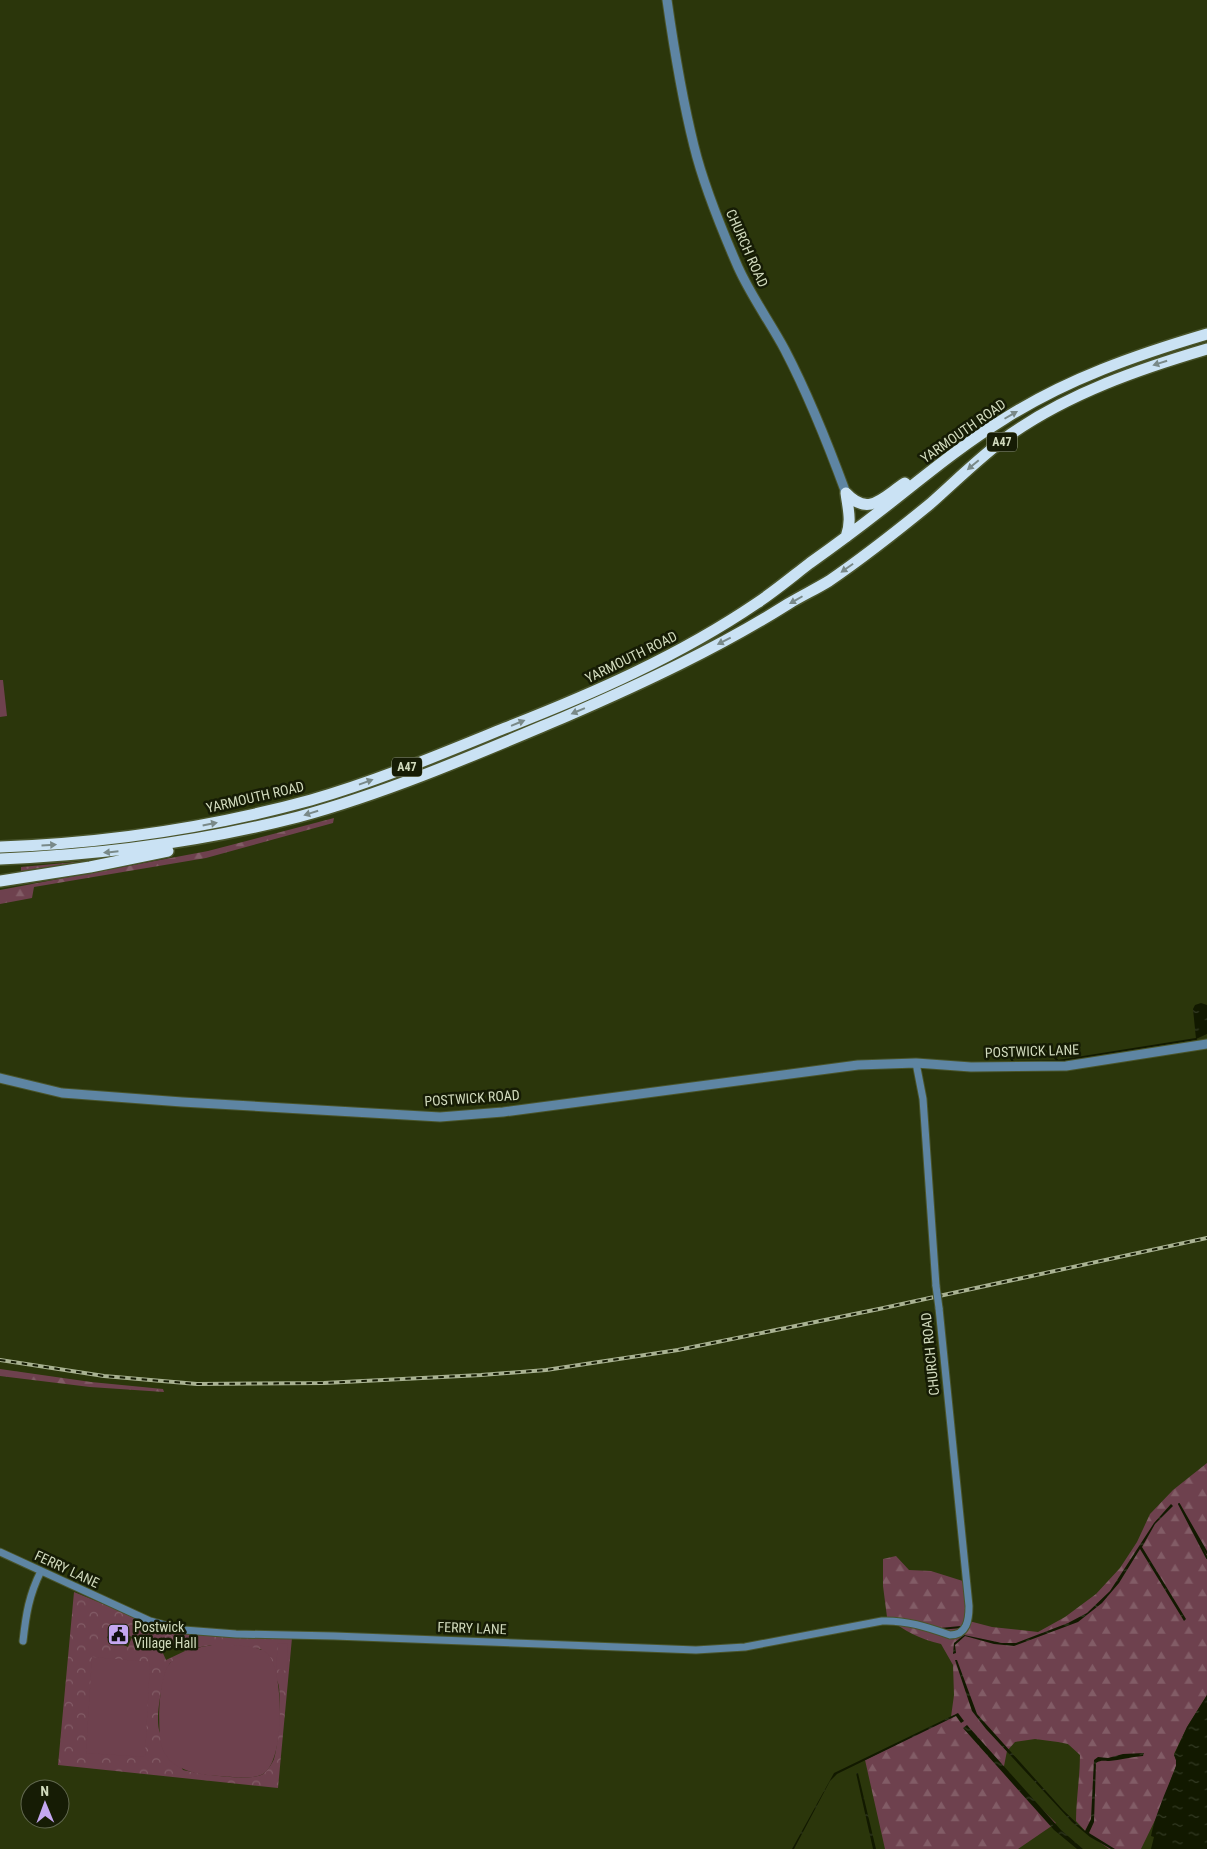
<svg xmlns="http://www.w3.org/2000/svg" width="1207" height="1849" viewBox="0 0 1207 1849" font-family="'Roboto Condensed',sans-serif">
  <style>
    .grass { fill: url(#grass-dots) }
    .forest { fill: url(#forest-firs) }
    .park { fill: url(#park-crowns); fill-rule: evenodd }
    .pitch { fill: #6e414e }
    .water { fill: url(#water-ripples) }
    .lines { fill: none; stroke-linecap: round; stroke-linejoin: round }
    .stream { stroke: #121900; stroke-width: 2 }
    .minor-casing { stroke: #49542b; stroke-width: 9 }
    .tertiary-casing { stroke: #49542b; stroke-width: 11 }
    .trunk-casing { stroke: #49542b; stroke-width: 14 }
    .minor { stroke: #5e85a3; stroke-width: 7 }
    .tertiary { stroke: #5e85a3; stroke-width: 9 }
    .trunk { stroke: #cae2f4; stroke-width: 11 }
    .rail-casing { stroke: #a9b292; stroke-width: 4 }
    .rail { stroke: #161c05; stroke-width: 2; stroke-dasharray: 5.5; stroke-linecap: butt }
    .minor-bridge-casing { stroke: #49542b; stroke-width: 9; stroke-linecap: butt }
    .minor-bridge { stroke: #5e85a3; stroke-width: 7 }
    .oneway { fill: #798988 }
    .labels { text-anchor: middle; stroke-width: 5; stroke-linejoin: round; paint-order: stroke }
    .shield { fill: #161c05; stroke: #99a186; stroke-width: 1 }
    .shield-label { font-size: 12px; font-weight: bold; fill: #d1dabd }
    .street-label { font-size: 14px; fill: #d1dabd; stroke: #161c05 }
    .poi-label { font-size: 14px; fill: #d1dabd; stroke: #161c05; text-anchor: start }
  </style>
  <defs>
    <pattern id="grass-dots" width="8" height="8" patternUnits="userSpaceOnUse" patternTransform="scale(1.25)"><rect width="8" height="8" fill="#6e414e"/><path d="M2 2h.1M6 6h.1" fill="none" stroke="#825c66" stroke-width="1.8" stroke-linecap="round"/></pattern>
    <pattern id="forest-firs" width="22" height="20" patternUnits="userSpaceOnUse" patternTransform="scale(1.25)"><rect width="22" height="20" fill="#6e414e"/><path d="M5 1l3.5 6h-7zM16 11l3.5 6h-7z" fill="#825c66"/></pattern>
    <pattern id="park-crowns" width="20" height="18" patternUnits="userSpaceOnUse" patternTransform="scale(1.25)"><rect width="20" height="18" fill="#6e414e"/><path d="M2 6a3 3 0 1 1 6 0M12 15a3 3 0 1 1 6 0" fill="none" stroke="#825c66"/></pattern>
    <pattern id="water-ripples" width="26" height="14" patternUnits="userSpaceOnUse" patternTransform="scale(1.25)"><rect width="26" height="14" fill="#121900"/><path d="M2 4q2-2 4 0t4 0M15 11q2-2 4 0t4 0" fill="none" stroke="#333a23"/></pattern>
  </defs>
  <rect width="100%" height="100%" fill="#2b360b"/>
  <path class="grass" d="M 87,861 L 89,863 L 21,876 L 21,867 Z"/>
  <path class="forest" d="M 334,818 L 333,823 L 206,858 L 34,887 L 32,898 L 0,904 L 0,890 L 208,851 Z
    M 0,1369 L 91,1382 L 163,1389 L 164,1392 L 90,1387 L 0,1376 Z
    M 1207,1463 L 1207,1695 L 1187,1727 L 1174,1754 L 1176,1760 L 1176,1766 L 1159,1812 L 1141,1849 L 1109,1849 L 1087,1833 L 1076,1821 C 1076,1799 1080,1777 1080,1755 L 1068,1744 L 1058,1742 L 1035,1739 L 1015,1742 L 1007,1751 L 1003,1771 L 1056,1823 L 1018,1849 L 885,1849 L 865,1760 L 951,1717 L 954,1695 L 953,1665 L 941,1644 C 920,1639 904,1631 887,1617 L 883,1586 L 883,1559 L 896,1556 L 909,1570 L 931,1571 L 966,1582 L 969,1621 L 992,1627 L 1038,1632 L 1065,1617 L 1096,1594 L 1120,1568 L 1137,1542 L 1150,1514 L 1173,1490 Z"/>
  <path class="park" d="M 74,1592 L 160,1627 L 184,1634 L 292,1638 L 278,1788 L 58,1765 ZM 119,1626 L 125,1628 L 123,1633 L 132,1637 L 128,1647 L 107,1638 L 111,1628 L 117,1630 ZM 171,1642 L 173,1645 L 180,1642 L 185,1651 L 166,1660 L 162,1651 L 167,1648 L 166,1645 ZM 212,1645 L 261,1649 C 266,1660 274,1671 278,1683 C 282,1692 278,1749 274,1759 C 272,1764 267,1771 263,1774 C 250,1782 199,1774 183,1770 C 176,1758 165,1745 160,1733 C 154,1718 163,1677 170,1663 L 195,1648 Z"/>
  <path class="pitch" d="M 0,680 L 3,680 L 7,716 L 0,717 Z
    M 278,1643 L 288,1644 L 287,1671 L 276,1669 Z
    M 212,1645 C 226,1645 258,1644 268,1654 C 284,1671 286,1765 261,1775 C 252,1779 229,1777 219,1776 C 203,1775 186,1773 173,1763 C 169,1760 163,1752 162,1747 C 157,1731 158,1674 171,1662 C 182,1652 198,1647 212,1645 Z
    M 92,1657 L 150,1662 L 145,1757 L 86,1753 Z"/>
  <path class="water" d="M 1201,1003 L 1207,1005 L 1207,1034 L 1196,1039 L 1193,1009 L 1195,1005 Z
    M 1171,1504 L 1173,1506 L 1155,1524 L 1142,1547 L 1186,1619 L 1184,1621 L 1140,1549 L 1119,1583 L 1102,1603 L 1078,1622 L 1014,1646 L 994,1644 L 965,1636 L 955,1645 L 956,1653 L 953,1654 L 954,1643 L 964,1635 L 1002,1643 L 1016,1643 L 1068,1623 L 1087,1613 L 1110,1591 L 1154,1523 Z
    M 955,1660 L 957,1660 L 977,1714 L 1063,1810 L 1085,1831 L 1091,1819 L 1094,1760 L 1098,1757 L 1108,1758 L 1123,1754 L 1144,1753 L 1143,1756 C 1131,1757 1120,1760 1109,1761 C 1103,1761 1101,1760 1096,1763 L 1094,1822 L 1089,1833 L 1115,1849 L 1111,1849 L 1090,1837 L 1072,1822 L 986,1729 L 972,1711 Z
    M 1207,1695 L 1207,1849 L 1151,1849 L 1154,1837 L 1151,1836 C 1155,1815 1168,1787 1176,1766 L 1176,1760 L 1174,1755 L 1187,1727 Z
    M 958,1713 L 964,1721 L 961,1723 L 956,1716 L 837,1774 L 830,1781 L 794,1849 L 792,1849 L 834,1773 Z
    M 967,1725 L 1061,1830 L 1083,1849 L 1077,1849 L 1054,1830 L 963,1728 Z
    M 856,1773 L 858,1773 L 876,1849 L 873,1849 Z"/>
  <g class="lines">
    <path class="stream" d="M 1046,1048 L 1058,1061
      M 1008,1053 L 1013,1062 L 1058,1061 L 1196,1039
      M 1207,1553 L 1179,1504 L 1207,1558
      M 940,1629 L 961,1627"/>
    <defs>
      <path id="minor" d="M 916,1063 L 923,1099 L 936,1286
        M 0,1552 L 150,1621 L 184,1630 L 236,1634 L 334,1636 L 696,1650 L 745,1647 L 882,1621 C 906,1620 927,1627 950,1635 C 967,1635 969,1620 969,1606 L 939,1308
        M 23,1641 C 26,1614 29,1595 41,1571"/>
      <path id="tertiary" d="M 667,0 C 674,49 682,98 694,146 C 704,187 721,228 738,267 C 751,296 770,322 785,350 C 809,396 828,444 846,493
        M 0,1078 L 62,1093 L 182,1102 L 440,1117 L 503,1112 L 858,1065 L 916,1063 L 971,1067 L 1066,1066 L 1207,1044"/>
      <path id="trunk" d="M 846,493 C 869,518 884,496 905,483
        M 846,493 C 848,509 852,521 846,537
        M 0,847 C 105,843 209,828 311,800 C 377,781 441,754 505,728 C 592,694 679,656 757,603 C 775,591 793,576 810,563 C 834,546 857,529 880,511 C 921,479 960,446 1004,419 C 1067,379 1136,355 1207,334
        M 0,859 C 101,855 200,842 298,817 C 390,792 479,753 567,716 C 643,683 718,648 788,604 C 801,596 816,589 829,581 C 864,557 897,531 930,504 C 957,480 982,455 1011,434 C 1070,393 1139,369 1207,349
        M 0,881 L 90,867 L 168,851"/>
    </defs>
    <use href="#minor" class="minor-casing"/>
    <use href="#tertiary" class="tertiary-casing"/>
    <use href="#trunk" class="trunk-casing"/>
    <use href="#minor" class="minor"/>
    <use href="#tertiary" class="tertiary"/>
    <use href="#trunk" class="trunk"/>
    <defs>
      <path id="rail" d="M 0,1360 L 104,1376 L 197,1384 L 324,1383 L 481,1375 L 546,1370 L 678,1350 L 879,1309 L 1207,1238"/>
    </defs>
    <use href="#rail" class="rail-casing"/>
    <use href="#rail" class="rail"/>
    <defs>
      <path id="minor-bridge" d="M 936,1286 L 939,1308"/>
    </defs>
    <use href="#minor-bridge" class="minor-bridge-casing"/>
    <use href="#minor-bridge" class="minor-bridge"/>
  </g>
  <defs><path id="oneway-solid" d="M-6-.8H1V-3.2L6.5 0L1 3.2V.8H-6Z" transform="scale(1.25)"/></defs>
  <g class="oneway">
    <use href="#oneway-solid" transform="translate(1160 363) rotate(162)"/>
    <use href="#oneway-solid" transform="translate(1011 415) rotate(-30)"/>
    <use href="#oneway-solid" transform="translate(973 465) rotate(140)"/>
    <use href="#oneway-solid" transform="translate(847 568) rotate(145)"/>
    <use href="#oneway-solid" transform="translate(796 600) rotate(150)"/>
    <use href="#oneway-solid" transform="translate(724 641) rotate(153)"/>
    <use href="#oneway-solid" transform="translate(578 711) rotate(157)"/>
    <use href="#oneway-solid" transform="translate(518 723) rotate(-22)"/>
    <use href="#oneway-solid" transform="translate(366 782) rotate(-20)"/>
    <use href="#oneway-solid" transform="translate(311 813) rotate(163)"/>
    <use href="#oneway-solid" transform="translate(210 824) rotate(-11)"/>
    <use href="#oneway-solid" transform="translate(49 845) rotate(-3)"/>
    <use href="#oneway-solid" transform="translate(111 852) rotate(174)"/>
  </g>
  <defs>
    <symbol id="civic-square" viewBox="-11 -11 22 22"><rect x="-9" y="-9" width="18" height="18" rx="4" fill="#c4a7f1" stroke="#161c05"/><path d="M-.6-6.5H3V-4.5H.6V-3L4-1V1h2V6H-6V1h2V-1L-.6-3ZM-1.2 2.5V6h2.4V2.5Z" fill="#111"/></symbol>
  </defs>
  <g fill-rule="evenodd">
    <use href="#civic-square" x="106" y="1622" width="25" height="25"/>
  </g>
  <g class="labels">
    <g class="shield">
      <rect x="987" y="432.5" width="30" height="19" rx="4"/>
      <rect x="392" y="757.5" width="30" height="19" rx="4"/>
    </g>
    <g class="shield-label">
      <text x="1002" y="446">A47</text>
      <text x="407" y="771">A47</text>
    </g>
    <g class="street-label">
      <text transform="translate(747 248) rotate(66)" y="5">CHURCH ROAD</text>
      <text transform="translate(963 431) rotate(-35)" y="5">YARMOUTH ROAD</text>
      <text transform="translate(631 657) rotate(-26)" y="5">YARMOUTH ROAD</text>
      <text transform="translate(255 797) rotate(-13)" y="5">YARMOUTH ROAD</text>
      <text transform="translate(1032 1051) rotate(-2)" y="5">POSTWICK LANE</text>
      <text transform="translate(472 1098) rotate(-4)" y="5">POSTWICK ROAD</text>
      <text transform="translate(930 1354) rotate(-96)" y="5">CHURCH ROAD</text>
      <text transform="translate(67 1569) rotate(25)" y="5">FERRY LANE</text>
      <text transform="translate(472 1628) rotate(2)" y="5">FERRY LANE</text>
    </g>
    <g class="poi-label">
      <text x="134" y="1632">Postwick<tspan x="134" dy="16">Village Hall</tspan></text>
    </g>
  </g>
  <g transform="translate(45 1804) rotate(359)"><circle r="24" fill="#161c05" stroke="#61684f"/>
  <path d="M0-4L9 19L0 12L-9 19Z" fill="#c4a7f1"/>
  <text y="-8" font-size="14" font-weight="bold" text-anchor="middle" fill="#d1dabd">N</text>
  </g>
</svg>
